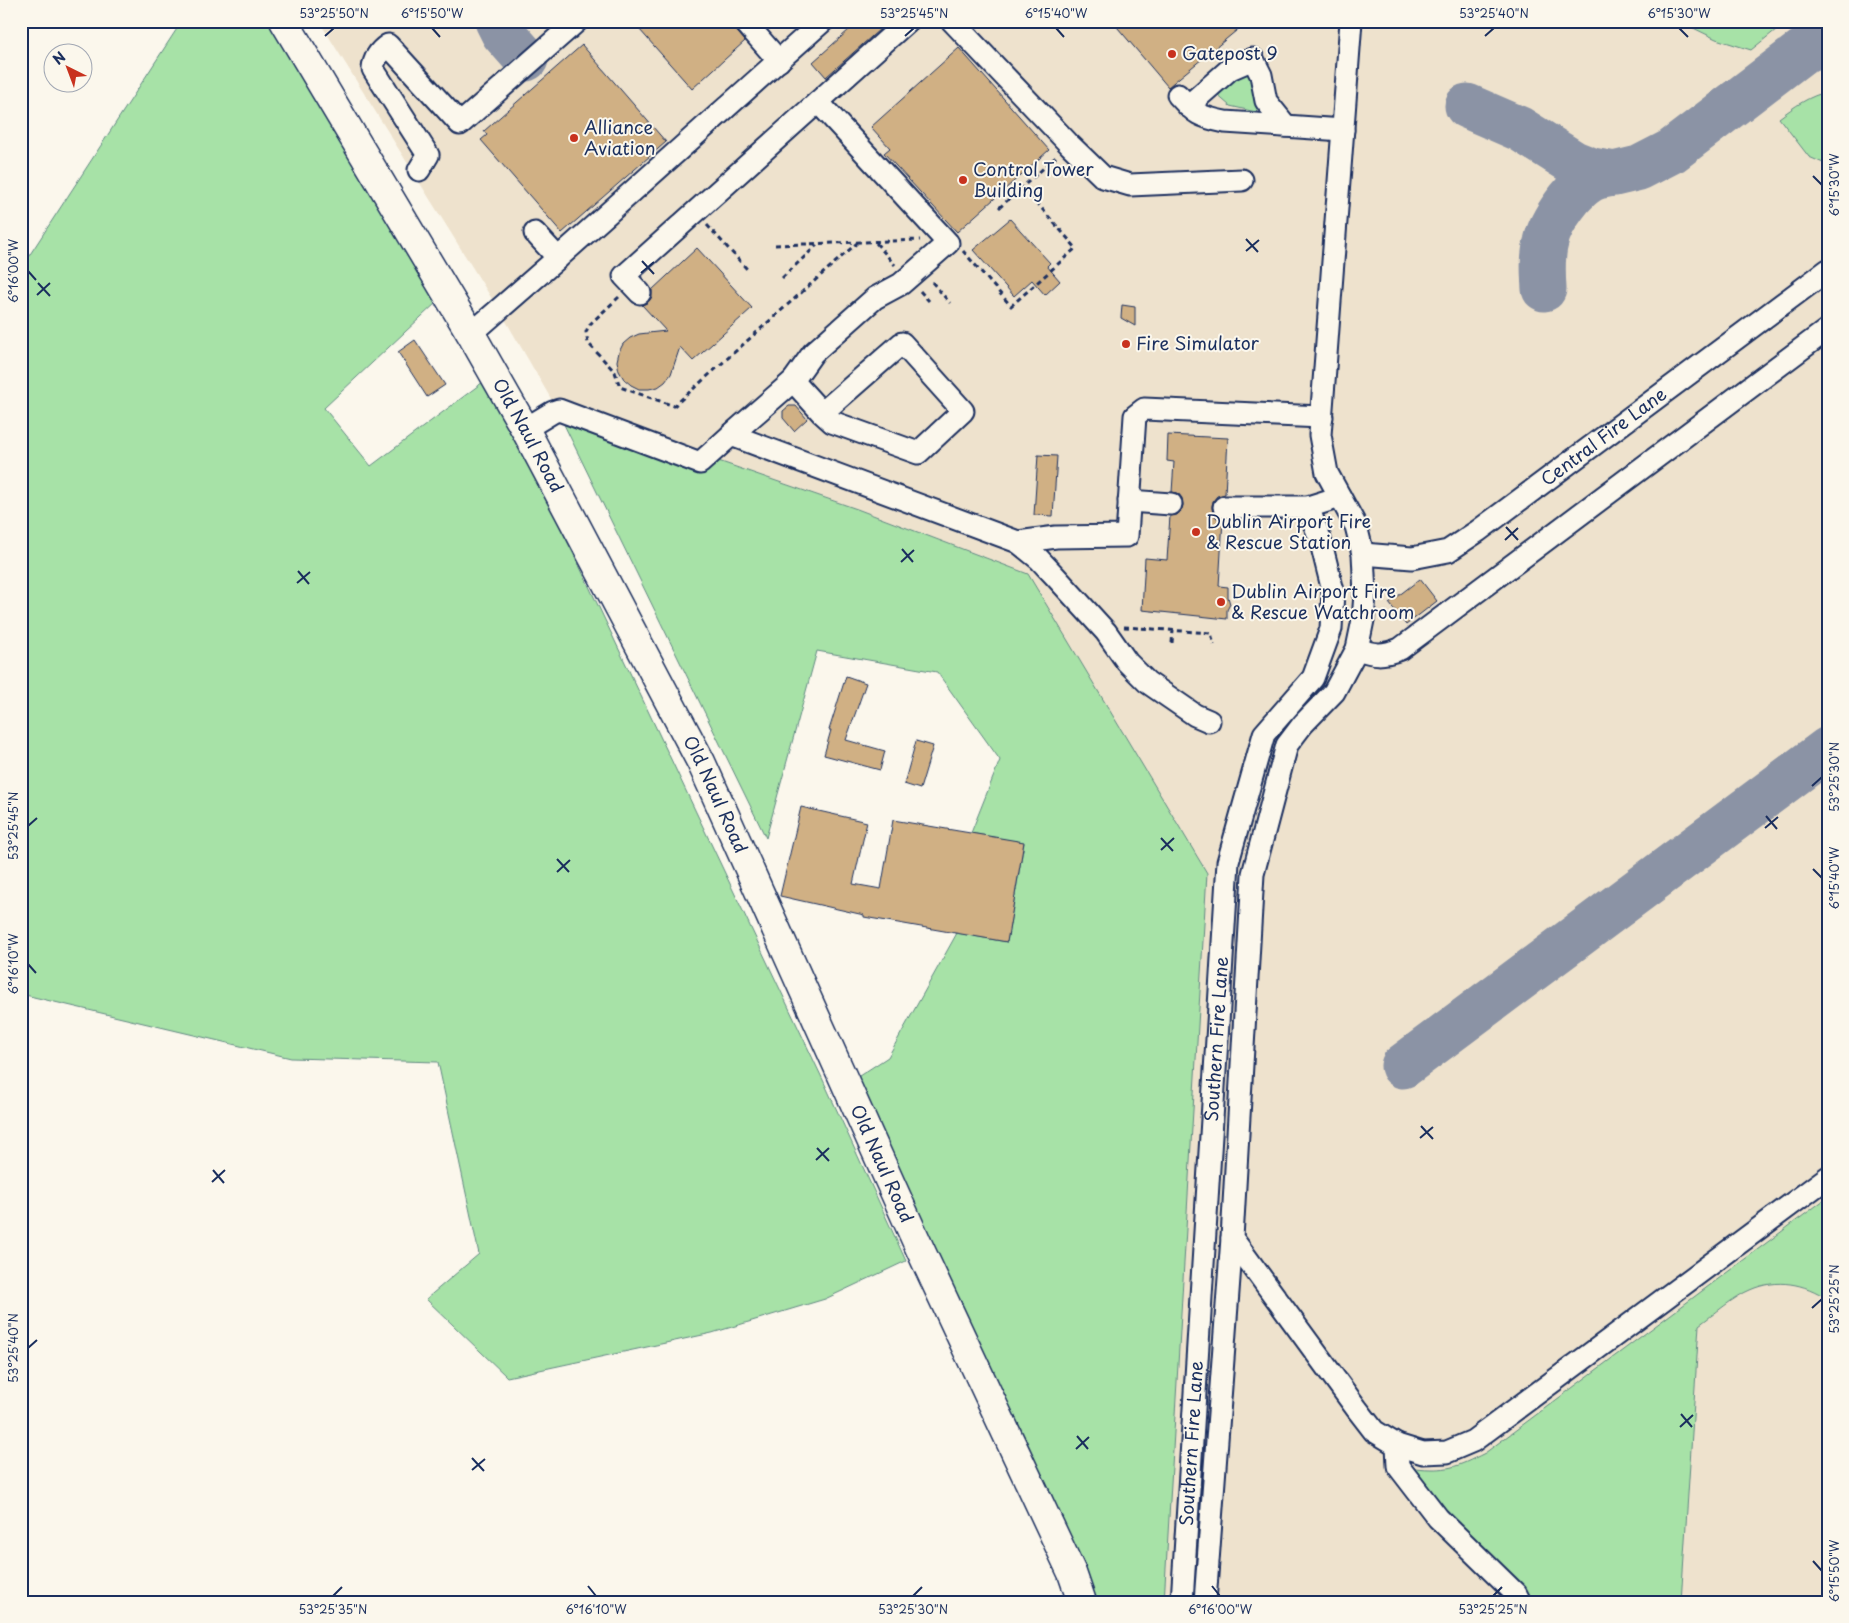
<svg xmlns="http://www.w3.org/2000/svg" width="1849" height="1623" viewBox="0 0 1849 1623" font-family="'Playpen Sans',sans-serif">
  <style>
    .built { fill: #eee2cd }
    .green { fill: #a7e2a7; stroke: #618882 }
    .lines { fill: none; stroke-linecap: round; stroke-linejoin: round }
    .taxiway { stroke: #8b93a5; stroke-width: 45 }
    .building { fill: #d0b084; stroke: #1b2f5e }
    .minor-casing { stroke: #1b2f5e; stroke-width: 25 }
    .major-casing { stroke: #1b2f5e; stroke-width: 31 }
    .path { stroke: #1b2f5e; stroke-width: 3; stroke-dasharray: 5 4; stroke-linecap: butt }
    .minor { stroke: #fbf7ec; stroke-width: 21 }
    .major { stroke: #fbf7ec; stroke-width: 28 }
    .ticks { fill: none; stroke: #1b2f5e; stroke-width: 2 }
    .poi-dot { fill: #c8321e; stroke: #fbf7ec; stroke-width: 2 }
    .labels { text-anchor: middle; stroke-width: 4; stroke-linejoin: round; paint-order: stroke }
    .poi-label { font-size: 18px; fill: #1b2f5e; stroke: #fbf7ec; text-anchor: start }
    .street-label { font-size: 18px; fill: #1b2f5e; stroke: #fbf7ec }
    .neatline { fill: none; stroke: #1b2f5e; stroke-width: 2 }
    .ticks-label { font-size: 12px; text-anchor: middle; fill: #1b2f5e }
  </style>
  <rect width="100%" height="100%" fill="#fbf7ec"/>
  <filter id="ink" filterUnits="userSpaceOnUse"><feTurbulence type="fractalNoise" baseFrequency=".02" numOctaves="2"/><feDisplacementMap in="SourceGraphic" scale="10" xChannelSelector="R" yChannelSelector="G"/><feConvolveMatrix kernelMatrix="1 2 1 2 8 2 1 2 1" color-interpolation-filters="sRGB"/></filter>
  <g filter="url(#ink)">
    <path class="built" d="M 319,21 L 1828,21 L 1828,1602 L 1156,1602 L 1028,574 L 857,509 L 554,404 L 507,323 Z"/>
    <path class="green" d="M 182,21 L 276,21 L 437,302 L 324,408 L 371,466 L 487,379 L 577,561 L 823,1080 L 906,1261 L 825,1299 L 712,1333 L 507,1377 L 426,1299 L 479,1254 L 438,1062 L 291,1058 L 21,994 L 21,277 L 27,259 Z
      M 1679,21 L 1787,21 L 1751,50 L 1716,39 Z
      M 1250,70 L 1263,104 L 1256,112 L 1230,106 L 1215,93 L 1238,73 Z
      M 1828,92 L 1828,165 L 1809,157 L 1779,118 C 1794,107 1810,95 1828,92 Z
      M 554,404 L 857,509 L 1028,574 L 1207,873 L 1164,1602 L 1093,1602 L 856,1078 L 888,1057 L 957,933 L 1007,942 L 1024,843 L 971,833 L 1000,760 L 937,672 L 817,651 L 766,838 Z
      M 1828,1197 L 1828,1299 C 1804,1283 1777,1278 1750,1290 C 1735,1296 1713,1315 1699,1325 L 1681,1602 L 1530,1602 L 1511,1574 L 1448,1512 L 1414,1468 C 1448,1471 1455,1468 1485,1453 Z"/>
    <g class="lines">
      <path class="taxiway" d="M 497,21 L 503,33 L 526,59
        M 1467,106 L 1520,129 L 1574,163 L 1592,170 L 1614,174 L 1639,168 L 1672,151 L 1803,51 L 1828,43
        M 1544,289 C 1543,273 1542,257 1546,242 C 1550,222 1575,185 1595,178 C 1601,176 1608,175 1614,174
        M 1403,1066 L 1828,749"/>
    </g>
    <path class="building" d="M 632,21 L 732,21 L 735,29 L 745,41 L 692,89 Z
      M 859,21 L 889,21 L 826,77 L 813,62 Z
      M 1112,21 L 1248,21 L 1168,87 Z
      M 582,45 L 666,142 L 562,233 L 481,140 L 487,135 L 484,131 Z
      M 959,48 L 1049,150 L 957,232 L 884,153 L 890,148 L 871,127 Z
      M 1010,219 L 1050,263 L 1047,266 L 1060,281 L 1045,295 L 1032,280 L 1014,296 L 973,250 Z
      M 697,248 L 752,308 L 693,361 L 680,347 L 671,374 L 665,382 L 658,387 L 649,389 L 639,389 L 631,385 L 624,379 L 619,371 L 617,361 L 619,352 L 623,344 L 630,338 L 639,334 L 666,331 L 642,305 L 648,302 L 652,297 L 652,290 Z
      M 1122,305 L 1135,307 L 1135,326 L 1121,318 Z
      M 415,340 L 445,385 L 427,397 L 398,352 Z
      M 789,406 L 796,406 L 807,419 L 794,431 L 783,418 L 783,411 Z
      M 1168,435 L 1228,438 L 1225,494 L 1217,496 L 1213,501 L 1212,507 L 1213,514 L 1217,518 L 1223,519 L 1219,586 L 1228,587 L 1228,597 L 1230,604 L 1227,610 L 1227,619 L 1142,610 L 1145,558 L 1167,560 L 1170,516 L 1177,515 L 1181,511 L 1183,505 L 1182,498 L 1178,493 L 1172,492 L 1174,462 L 1167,461 Z
      M 1038,455 L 1057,456 L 1053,516 L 1034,515 Z
      M 1420,579 L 1437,601 L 1406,625 L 1389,603 Z
      M 846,676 L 866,683 L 846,740 L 885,751 L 880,770 L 824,755 L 831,730 L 829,730 Z
      M 916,741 L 933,746 L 920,789 L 904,784 Z
      M 801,807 L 867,822 L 853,884 L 881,889 L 893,820 L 1024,842 L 1007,942 L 864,917 L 864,915 L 780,896 Z"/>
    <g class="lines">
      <defs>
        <g id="minor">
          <path d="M 744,21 L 779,61"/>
          <path d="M 952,21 L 1070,145 L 1103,177 L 1130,185 L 1242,180"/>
          <path d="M 1351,21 L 1320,435 L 1327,473 L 1356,526 L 1363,554 L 1365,594 L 1363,620 L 1357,649 L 1334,692 L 1303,724 L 1287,745 L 1253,874 L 1232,1238 L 1357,1409 L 1374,1431 L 1397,1445 L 1423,1453 L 1447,1452 L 1473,1441 L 1828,1177"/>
          <path d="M 1178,95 C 1195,114 1200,117 1225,122 L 1343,130"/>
          <path d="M 1188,106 L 1230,69 L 1253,59 L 1261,75 L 1266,101 L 1286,126"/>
          <path d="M 419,170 L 428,155 L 373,69 C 374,58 379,51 388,45 L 460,124 L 577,21"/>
          <path d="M 535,233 L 558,258 L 823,21"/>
          <path d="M 640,293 L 624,276 L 908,21"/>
          <path d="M 471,334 L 558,258"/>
          <path d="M 793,381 L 822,413 L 832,422 L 918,453 L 963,411 L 902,343 L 822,413"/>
          <path d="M 525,429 L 553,412 L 559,410 L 700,463 L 731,435 L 1018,542"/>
          <path d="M 731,435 L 793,381 L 813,353 L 875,298 L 901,284 L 948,243 L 818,102"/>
          <path d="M 1129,501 L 1171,504"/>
          <path d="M 1224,507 L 1308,507 L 1340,497"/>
          <path id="s1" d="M 1363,554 L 1412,558 L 1448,551 L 1478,531 L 1828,270"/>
          <path d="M 1357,649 C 1375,655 1382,656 1400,649 L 1828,329"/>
          <path d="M 1209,721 L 1195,715 L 1147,682 L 1127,662 L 1106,632 L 1055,576 L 1039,559 L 1018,542 L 1056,537 L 1127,536 L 1135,416 L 1144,409 L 1322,417"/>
          <path d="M 1397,1445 L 1398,1466 L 1438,1518 L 1516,1594 L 1520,1602"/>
          <path id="s2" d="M 1182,1602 L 1228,862 L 1264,734 L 1313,678 L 1331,629 L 1333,591 L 1320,539 L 1308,507"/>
          <path d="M 1205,1602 L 1232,1238"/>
        </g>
        <g id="major">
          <path id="s3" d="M 284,21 L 471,334 L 525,429 L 701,762 L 920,1249 L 1072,1573 L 1082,1602"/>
        </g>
      </defs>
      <use href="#minor" class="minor-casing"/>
      <use href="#major" class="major-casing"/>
      <path class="path" d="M 999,208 L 1056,157
        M 707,225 L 747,269
        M 876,243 L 895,265
        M 775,245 L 920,240
        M 963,251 L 1011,306 L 1076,248 L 1023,187
        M 782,278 L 817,245
        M 932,282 L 950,303
        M 920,291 L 929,301
        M 619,297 L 589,325 L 586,332 L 588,343 L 615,372 L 620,387 L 674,406 L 857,243
        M 1124,627 L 1211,633 L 1214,645
        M 1172,643 L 1173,630"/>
      <use href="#minor" class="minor"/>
      <use href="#major" class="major"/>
    </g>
  </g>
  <path class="ticks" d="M 432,28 L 440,37M 1056,28 L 1064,37M 1679,28 L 1688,37M 325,36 L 334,28M 905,36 L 914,28M 1485,36 L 1494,28M 1813,176 L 1822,185M 1246,239 L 1258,252M 1246,251 L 1259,240M 642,261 L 654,274M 28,271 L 36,280M 641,273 L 654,262M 38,283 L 50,296M 37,295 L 50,283M 1506,527 L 1518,540M 1505,540 L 1518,528M 902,549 L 913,562M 901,562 L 914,550M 298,571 L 309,584M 297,583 L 310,572M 1812,786 L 1822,777M 1766,816 L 1777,829M 28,826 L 37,818M 1765,828 L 1778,817M 1161,838 L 1173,851M 1161,850 L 1174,838M 557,859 L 569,872M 1813,869 L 1822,878M 557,872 L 570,860M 28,964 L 36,973M 1421,1126 L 1433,1139M 1420,1138 L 1433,1127M 817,1148 L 829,1161M 816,1160 L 829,1148M 213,1170 L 224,1183M 212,1182 L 225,1170M 1812,1308 L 1822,1299M 28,1348 L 37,1340M 1681,1414 L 1692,1427M 1680,1427 L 1693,1415M 1077,1436 L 1088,1449M 1076,1449 L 1089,1437M 472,1458 L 484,1471M 472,1470 L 485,1459M 1813,1561 L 1822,1571M 588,1586 L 596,1596M 1212,1586 L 1220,1596M 333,1596 L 342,1587M 913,1596 L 922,1587M 1493,1596 L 1502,1587"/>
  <g class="poi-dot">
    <circle cx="1172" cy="54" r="5"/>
    <circle cx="574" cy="138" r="5"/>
    <circle cx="963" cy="180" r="5"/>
    <circle cx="1126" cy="344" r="5"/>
    <circle cx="1196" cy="532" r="5"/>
    <circle cx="1221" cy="602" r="5"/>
  </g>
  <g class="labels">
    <g class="poi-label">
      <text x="1182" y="60">Gatepost 9</text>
      <text x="584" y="134">Alliance<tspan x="584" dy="21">Aviation</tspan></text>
      <text x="973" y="176">Control Tower<tspan x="973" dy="21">Building</tspan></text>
      <text x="1136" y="350">Fire Simulator</text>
      <text x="1206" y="528">Dublin Airport Fire<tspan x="1206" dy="21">&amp; Rescue Station</tspan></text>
      <text x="1231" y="598">Dublin Airport Fire<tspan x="1231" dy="21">&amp; Rescue Watchroom</tspan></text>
    </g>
    <g class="street-label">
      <text dy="6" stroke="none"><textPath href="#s3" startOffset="481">Old Naul Road</textPath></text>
      <text dy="6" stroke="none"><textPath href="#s1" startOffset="279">Central Fire Lane</textPath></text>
      <text dy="6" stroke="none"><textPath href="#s3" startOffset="886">Old Naul Road</textPath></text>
      <text dy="6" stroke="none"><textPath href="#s2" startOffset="564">Southern Fire Lane</textPath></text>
      <text dy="6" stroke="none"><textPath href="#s3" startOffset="1291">Old Naul Road</textPath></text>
      <text dy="6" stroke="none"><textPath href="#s2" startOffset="159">Southern Fire Lane</textPath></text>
    </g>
  </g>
  <rect width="1849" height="1623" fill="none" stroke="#fbf7ec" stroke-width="55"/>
  <g transform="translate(68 68) rotate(318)"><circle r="24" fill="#fbf7ec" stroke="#a1a7b3"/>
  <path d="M0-4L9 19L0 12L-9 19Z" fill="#c8321e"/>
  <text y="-8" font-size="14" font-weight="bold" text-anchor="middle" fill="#1b2f5e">N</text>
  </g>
  <rect x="28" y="28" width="1794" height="1568" class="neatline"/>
  <g class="ticks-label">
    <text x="334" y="18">53°25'50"N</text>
    <text x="432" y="18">6°15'50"W</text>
    <text x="914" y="18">53°25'45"N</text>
    <text x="1056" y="18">6°15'40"W</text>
    <text x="1494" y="18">53°25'40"N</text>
    <text x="1679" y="18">6°15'30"W</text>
    <text transform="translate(1835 185) rotate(-90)" y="4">6°15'30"W</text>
    <text transform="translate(14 271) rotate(-90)" y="4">6°16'00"W</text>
    <text transform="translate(1835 777) rotate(-90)" y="4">53°25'30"N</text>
    <text transform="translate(14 826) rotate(-90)" y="4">53°25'45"N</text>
    <text transform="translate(1835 878) rotate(-90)" y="4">6°15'40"W</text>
    <text transform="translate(14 964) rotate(-90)" y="4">6°16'10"W</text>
    <text transform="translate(1835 1299) rotate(-90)" y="4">53°25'25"N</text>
    <text transform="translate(14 1348) rotate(-90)" y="4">53°25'40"N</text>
    <text transform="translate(1835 1571) rotate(-90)" y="4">6°15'50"W</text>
    <text x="333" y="1614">53°25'35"N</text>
    <text x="596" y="1614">6°16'10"W</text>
    <text x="913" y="1614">53°25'30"N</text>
    <text x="1220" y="1614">6°16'00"W</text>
    <text x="1493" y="1614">53°25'25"N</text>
  </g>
</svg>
